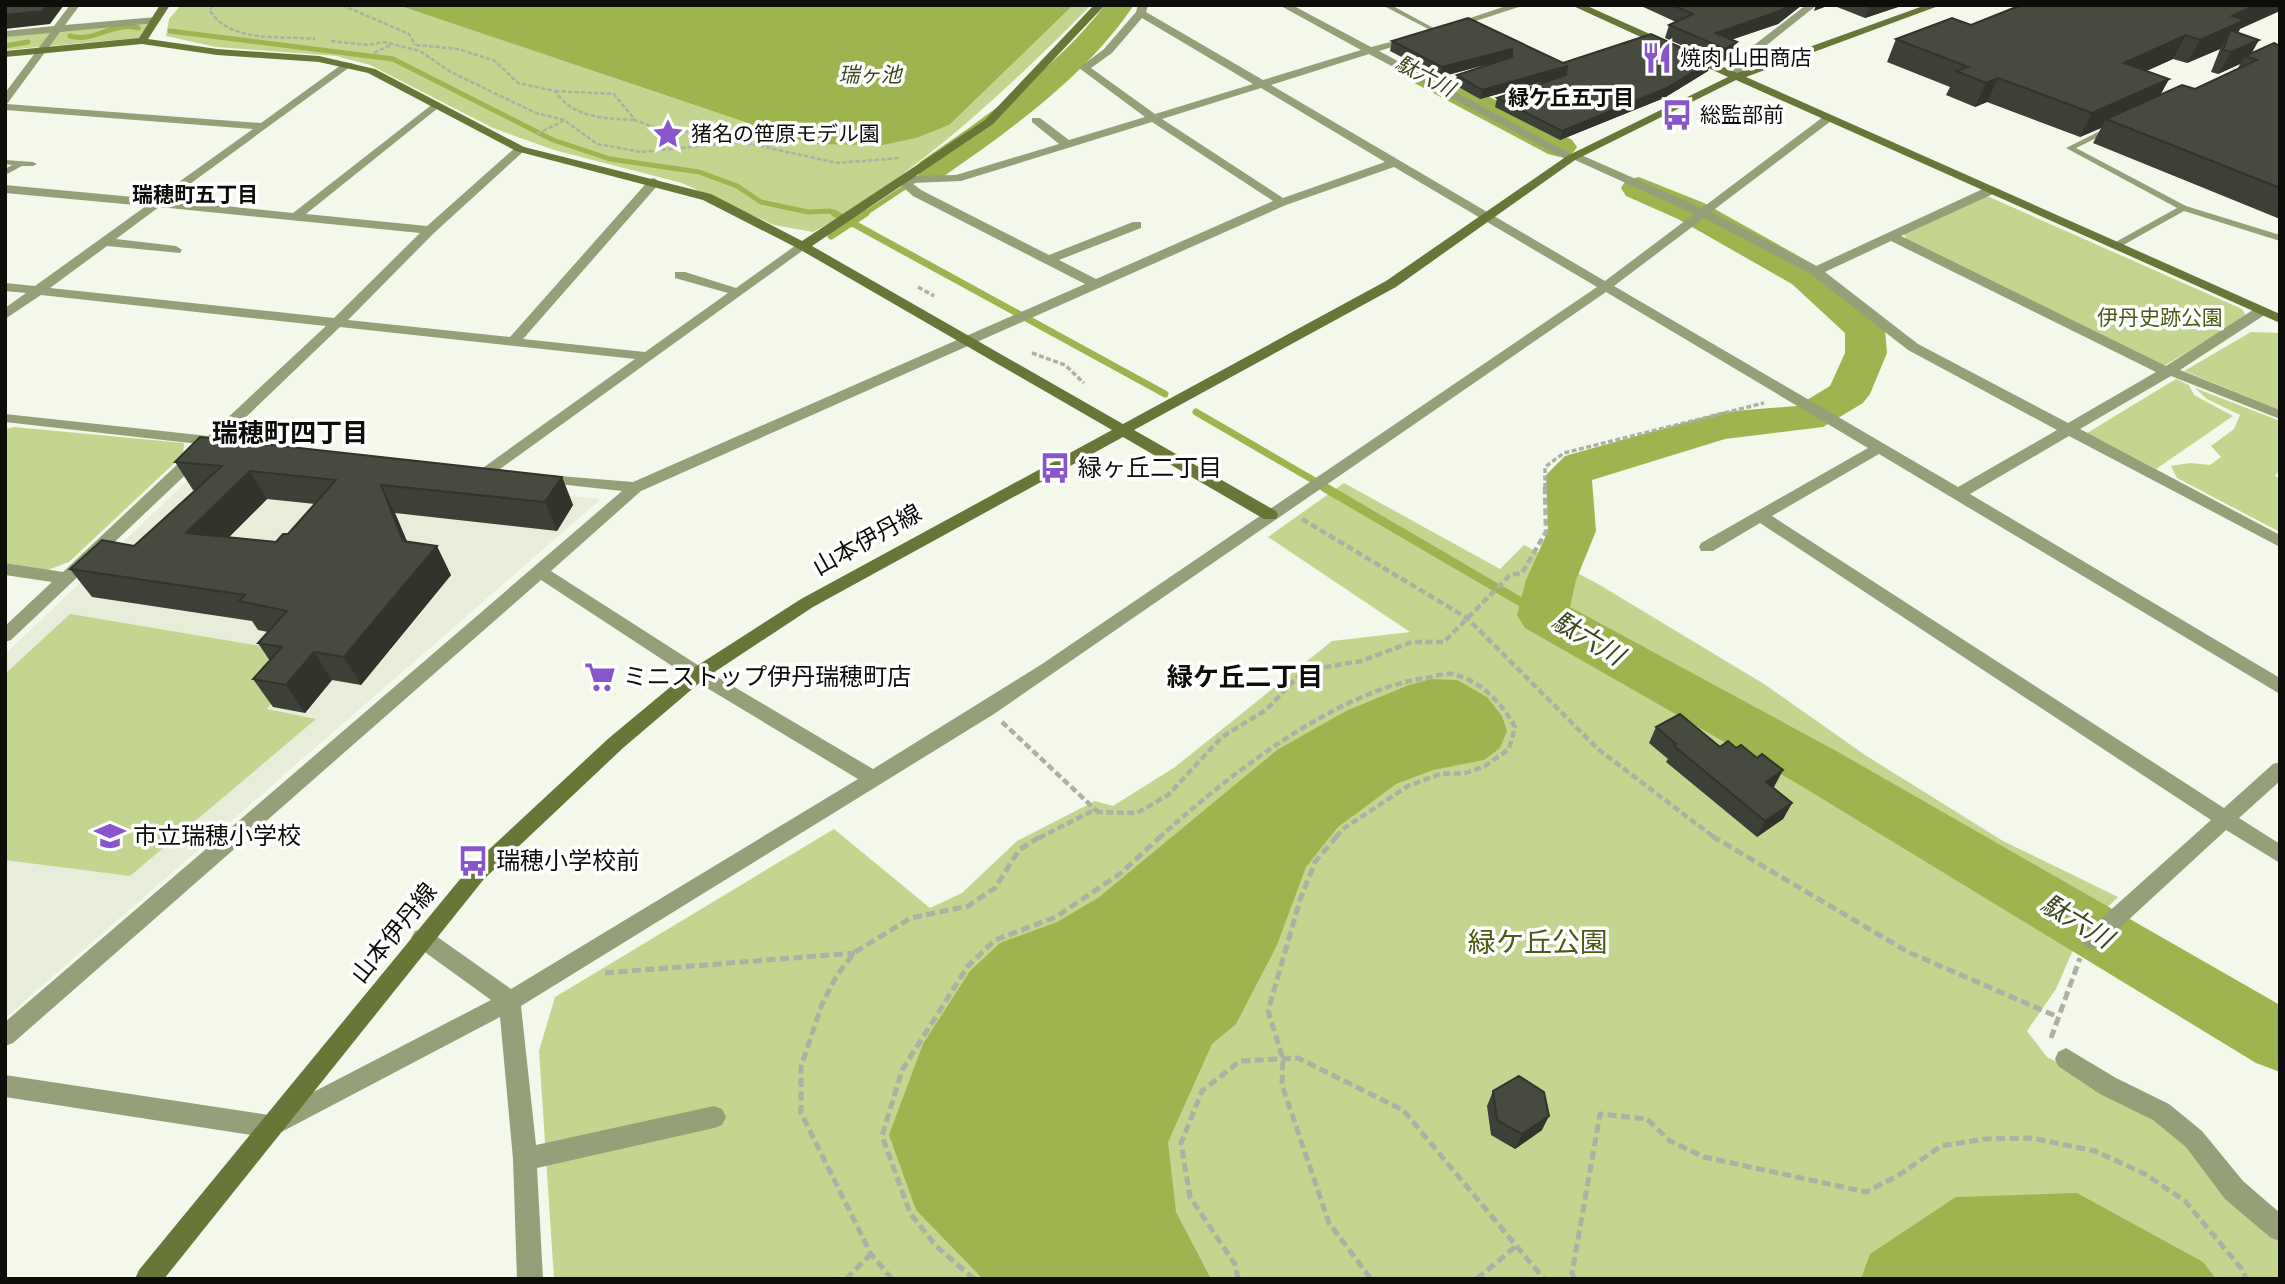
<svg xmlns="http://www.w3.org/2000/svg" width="2285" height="1284" viewBox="0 0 2285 1284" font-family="Lato,'Noto Sans JP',sans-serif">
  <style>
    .built { fill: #e8edd9 }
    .green { fill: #c3d58e }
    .water { fill: #9db44f }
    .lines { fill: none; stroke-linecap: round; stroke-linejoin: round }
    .stream-far2 { stroke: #9db44f; stroke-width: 5 }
    .stream-far1 { stroke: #9db44f; stroke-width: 7 }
    .stream { stroke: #9db44f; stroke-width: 9 }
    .river { fill: #9db44f; fill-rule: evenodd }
    .path-far3 { stroke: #adb0a5; stroke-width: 2.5; stroke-dasharray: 4.5 2; stroke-linecap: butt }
    .path-far2 { stroke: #adb0a5; stroke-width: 3.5; stroke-dasharray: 5 2.5; stroke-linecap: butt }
    .path-far1 { stroke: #adb0a5; stroke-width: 4.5; stroke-dasharray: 7 3.5; stroke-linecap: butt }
    .path { stroke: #adb0a5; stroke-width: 5; stroke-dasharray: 9 4.5; stroke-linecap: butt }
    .lane { fill: #95a078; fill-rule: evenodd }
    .street { fill: #95a078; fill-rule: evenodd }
    .secondary { fill: #687638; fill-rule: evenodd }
    .wall { fill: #3d4036; fill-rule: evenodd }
    .shaded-wall { fill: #32342c }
    .building { fill: #474a3f; stroke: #32342c; stroke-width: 2; fill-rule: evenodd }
    .labels { text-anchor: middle; stroke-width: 7; stroke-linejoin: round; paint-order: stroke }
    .far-poi-label { font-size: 21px; fill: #0d0e0a; stroke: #fff; text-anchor: start }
    .far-water-label { font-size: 21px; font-style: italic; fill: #3e481e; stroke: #fff }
    .far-neighbourhood-label { font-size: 21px; font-weight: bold; fill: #0d0e0a; stroke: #fff }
    .far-park-label { font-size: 21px; fill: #4d5b12; stroke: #fff }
    .poi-label { font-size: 24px; fill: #0d0e0a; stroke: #fff; text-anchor: start }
    .street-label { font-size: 24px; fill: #0d0e0a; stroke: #fff }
    .neighbourhood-label { font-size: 26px; font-weight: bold; fill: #0d0e0a; stroke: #fff }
    .water-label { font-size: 26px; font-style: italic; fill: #3e481e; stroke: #fff }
    .near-park-label { font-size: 28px; fill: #4d5b12; stroke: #fff }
  </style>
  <rect width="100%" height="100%" fill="#f4f8eb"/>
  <path class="built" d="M 208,461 L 601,499 L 5,1018 L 5,654 Z"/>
  <path class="green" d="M 181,5 L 1091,5 C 1008,89 917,175 813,232 L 774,225 L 682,183 L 554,150 L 493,128 L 370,65 L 336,56 L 216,47 L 166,36 L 169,19 Z
    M 150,21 L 139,38 L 5,50 L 5,35 Z
    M 1987,196 L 2242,309 L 2246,316 L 2164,366 L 1906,239 L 1904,234 Z
    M 2251,332 L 2280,333 L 2280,410 L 2184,371 Z
    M 2176,379 L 2189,385 L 2194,395 L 2233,416 L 2156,469 L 2087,433 Z
    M 2195,388 L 2280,421 L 2280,469 L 2275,476 L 2280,479 L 2280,532 L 2177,478 L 2171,466 L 2190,463 L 2210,465 L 2221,457 L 2211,446 L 2234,429 L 2240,415 L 2207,399 Z
    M 14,427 L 184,443 L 183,455 L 69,562 L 48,570 L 5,563 L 5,429 Z
    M 1344,483 L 1500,569 L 1524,545 L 1598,584 L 1764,684 L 1865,755 L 2003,841 L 2118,897 L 2080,934 L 2056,989 L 2027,1031 L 2047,1057 L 2162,1117 L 2280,1218 L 2280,1279 L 554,1279 L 539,1051 L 555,997 L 834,829 L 930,908 L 962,893 L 1017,841 L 1095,801 L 1113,806 L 1175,767 L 1332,641 L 1410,632 L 1268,537 Z
    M 70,614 L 285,650 L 289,682 L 267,709 L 316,719 L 130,876 L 5,860 L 5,674 Z"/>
  <path class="water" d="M 398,5 L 1073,5 L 949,125 L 916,138 L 882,145 L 811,144 Z
    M 1431,679 L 1457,680 L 1487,697 L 1502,716 L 1507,731 L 1500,748 L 1484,760 L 1433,770 L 1396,784 L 1338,827 L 1306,867 L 1277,945 L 1236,1024 L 1212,1044 L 1168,1142 L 1176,1212 L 1211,1279 L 983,1279 L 916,1210 L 889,1135 L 923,1044 L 970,971 L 1000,943 L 1057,922 L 1098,898 L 1277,750 L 1346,711 L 1409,685 Z
    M 2077,1193 L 2203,1262 L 2216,1279 L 1861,1279 L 1870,1254 L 1956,1197 Z"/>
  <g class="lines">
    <path class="stream-far2" d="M 170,31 L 393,59 L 553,140 L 610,159 L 699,172 L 737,186 L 761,202 L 808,212 L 830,211 L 837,215
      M 70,36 C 94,43 114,21 138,28
      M 5,46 L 28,42
      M 863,215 L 932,169"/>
    <path class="stream-far1" d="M 834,213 L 1165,394
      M 831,236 L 866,213
      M 1196,412 L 1327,488"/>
    <path class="stream" d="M 1324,487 L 1543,615"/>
    <path class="river" d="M 1105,5 L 1134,5 C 1086,76 1013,128 944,176 L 932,179 L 920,176 L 915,169 L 920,162 C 985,117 1056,69 1105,5 Z
      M 1414,61 L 1425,63 L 1572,140 L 1577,147 L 1572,154 L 1560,157 L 1548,154 L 1403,77 L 1398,70 L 1403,63 Z
      M 1639,177 L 1704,203 L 1820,268 L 1879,321 L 1885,330 L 1887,353 L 1870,394 L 1863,403 L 1823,427 L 1725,439 L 1592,480 L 1596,531 L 1576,580 L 1570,607 L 1838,752 L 2280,1005 L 2280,1072 L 2256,1063 L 1798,784 L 1525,628 L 1517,615 L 1526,580 L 1548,531 L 1546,475 L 1565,456 L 1722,412 L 1797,406 L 1830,386 L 1845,353 L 1845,333 L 1792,284 L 1678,219 L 1626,196 L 1621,188 L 1626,180 Z"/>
    <path class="path-far3" d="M 212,5 L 210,11 C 232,44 280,35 315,39
      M 342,5 L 409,34 L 415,45
      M 331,41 L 368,45 L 384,42 L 420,51 L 451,72 L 490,91 L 536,113 L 564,120 L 597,144 L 642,152 L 742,142
      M 416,45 L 458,49 L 495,61 L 518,83 L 555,91 C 574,119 604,118 635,120
      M 374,53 L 391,45
      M 555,91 L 614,94 L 635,120 L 666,132 L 693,131 L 837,163 L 900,158
      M 537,134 L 563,121"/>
    <path class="path-far2" d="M 918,287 L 934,296
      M 1032,353 L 1065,365 L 1084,383
      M 1545,488 L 1545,467 L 1564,453 L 1764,403"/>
    <path class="path-far1" d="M 1302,519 L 1467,618 L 1598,749 L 1715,838
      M 1002,722 L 1098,812
      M 1039,838 L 1090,812 L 1137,813 L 1168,795 L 1222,737 L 1266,710 L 1303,671 L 1361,661 L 1412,642 L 1444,642 L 1510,575 L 1522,573 L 1546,532 L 1545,487
      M 1159,838 C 1226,777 1334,692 1425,678 C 1433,677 1444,673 1452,674 C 1480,680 1502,703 1515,727 L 1509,749 L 1485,766 L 1466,773 L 1440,774 L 1408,786 L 1343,829 L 1335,838"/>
    <path class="path" d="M 1337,836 L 1315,862 L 1300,900 L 1268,1011 L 1283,1059 L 1282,1085 L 1329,1223 L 1371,1279
      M 1712,836 L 1908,952 L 2058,1017
      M 605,973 L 855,953
      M 2051,1038 L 2080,958
      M 846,1279 L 871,1254
      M 892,1279 L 871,1254 L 801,1113 L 801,1067 L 822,1004 L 837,975 L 855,952 L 911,918 L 968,906 L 995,888 L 1019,850 L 1041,836
      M 974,1279 L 936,1246 L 910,1213 L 882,1136 L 902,1070 L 968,966 L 995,940 L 1056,917 L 1121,873 L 1161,836
      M 1238,1279 L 1235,1264 L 1190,1197 L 1181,1143 L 1202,1091 L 1240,1061 L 1298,1058 L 1403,1110 L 1544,1279
      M 1477,1279 L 1515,1247
      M 1574,1279 L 1572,1273 L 1600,1114 L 1647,1119 L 1670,1141 L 1704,1157 L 1866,1192 L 1899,1175 L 1941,1146 L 1985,1139 L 2032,1138 L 2095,1151 L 2145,1174 L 2185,1201 L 2241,1268 L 2246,1279"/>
    <path class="lane" d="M 1382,5 L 1391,5 L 1439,31 L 1434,32 Z
      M 2108,127 L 2115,129 L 2076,148 L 2186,206 L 2280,235 L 2280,241 L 2184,211 L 2118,248 L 2112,248 L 2112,244 L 2177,208 L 2066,148 Z
      M 5,160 L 33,162 L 37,164 L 33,166 L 22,166 L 5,175 L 5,169 L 12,165 L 5,164 Z"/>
    <path class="street" d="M 70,5 L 80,5 L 65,25 L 156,17 L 161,20 L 156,23 L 60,32 L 7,104 L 261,123 L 345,62 L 354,64 L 168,200 L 293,213 L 434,103 L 439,106 L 438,108 L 306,214 L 427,226 L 516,147 L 524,147 L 524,151 L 434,233 L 348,320 L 510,337 L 650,179 L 654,178 L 660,182 L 658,185 L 523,339 L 645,352 L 728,293 L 675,278 L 675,272 L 685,272 L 736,288 L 799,243 L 809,246 L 500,469 L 510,471 L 513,474 C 505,482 485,480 477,472 L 635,359 L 340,327 L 224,438 L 229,442 L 226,445 L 216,446 L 11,640 L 5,642 L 5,626 L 52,582 L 5,575 L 5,563 L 63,572 L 199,444 L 5,422 L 5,414 L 208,436 L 326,326 L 41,295 L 5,319 L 5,308 L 26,293 L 5,291 L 5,283 L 35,286 L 146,206 L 5,193 L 5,185 L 155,199 L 253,129 L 5,110 L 5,93 L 50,33 L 5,37 L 5,31 L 54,26 ZM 159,207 L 420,233 L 334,318 L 50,288 L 107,246 L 180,253 L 182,250 L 176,246 L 116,239 Z
      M 1138,5 L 1148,5 L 1146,12 L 1263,80 L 1361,50 L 1279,5 L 1292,5 L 1371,47 L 1418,35 L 1418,39 L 1379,51 L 1571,154 L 1579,154 L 1702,208 L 1823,117 L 1831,117 L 1831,121 L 1711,212 L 1816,266 L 1985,188 L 1993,188 L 1993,194 L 1901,236 L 2166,366 L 2256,308 L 2266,308 L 2266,314 L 2180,370 L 2280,410 L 2280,419 L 2171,376 L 2080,429 L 2280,535 L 2280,547 L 2069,436 L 1970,494 L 2280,678 L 2280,694 L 1879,454 L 1772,516 L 2224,808 L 2273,764 L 2280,762 L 2280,781 L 2239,818 L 2280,844 L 2280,863 L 2226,830 L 2099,947 L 2092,949 L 2085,947 L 2081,940 L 2085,933 L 2211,820 L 1760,523 L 1713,551 L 1701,551 L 1699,547 L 1701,543 L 1868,448 L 1606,292 L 994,714 L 521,1006 L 536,1145 L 714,1106 L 722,1109 L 726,1117 L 722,1125 L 714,1128 L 537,1168 L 543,1279 L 517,1279 L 513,1159 L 500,1017 L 270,1138 L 5,1097 L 5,1075 L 269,1115 L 491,1000 L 415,945 L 411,938 L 415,931 L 422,929 L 429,931 L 511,989 L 858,779 L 692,679 L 541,580 L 13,1043 L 5,1046 L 5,1022 L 622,491 L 540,482 L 535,480 L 532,477 L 535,474 L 633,482 L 1085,284 L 913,196 L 895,180 L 901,176 L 956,175 L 1059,144 L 1032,122 L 1032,118 L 1040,118 L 1069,140 L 1145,117 L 1079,68 L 1104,49 L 1136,12 ZM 1142,18 L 1253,84 L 1155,114 L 1091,68 L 1112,53 ZM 1369,54 L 1567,160 L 1575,160 L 1694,214 L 1605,281 L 1271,85 ZM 1261,88 L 1385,162 L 1283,198 L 1162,119 ZM 1152,122 L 1273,201 L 1096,279 L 1059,260 L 1141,228 L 1141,222 L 1133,222 L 1049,255 L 921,190 L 912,183 L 961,181 ZM 1394,167 L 1597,287 L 1042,664 L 873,769 L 704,669 L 551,571 L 641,491 L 1286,205 ZM 1704,218 L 1811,274 L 1908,350 L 2057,430 L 1958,487 L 1614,286 ZM 1891,241 L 2156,372 L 2068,423 L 1918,344 L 1825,272 Z
      M 1509,5 L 1525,5 L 1451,29 L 1443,27 Z
      M 1806,5 L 1817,5 L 1748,60 L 1739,79 L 1731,79 L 1730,77 L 1740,56 Z
      M 2066,1048 L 2116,1078 L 2169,1104 L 2202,1131 L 2243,1181 L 2280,1213 L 2280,1241 L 2271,1238 L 2225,1199 L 2186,1147 L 2153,1120 L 2100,1094 L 2058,1066 L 2055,1059 L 2058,1052 Z"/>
    <path class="secondary" d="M 160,5 L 170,5 L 148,39 L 217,49 L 319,56 L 375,69 L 524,147 L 711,194 L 802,241 L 985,120 L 1094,5 L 1105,5 L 993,124 L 812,246 L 1123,424 L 1386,281 L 1567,156 L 1728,77 L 1571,5 L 1585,5 L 1737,73 L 1926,5 L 1941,5 L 1746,77 L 2280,314 L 2280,323 L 1736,80 L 1575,160 L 1396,287 L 1134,430 L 1276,511 L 1278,515 L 1276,519 L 1264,519 L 1123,437 L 813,607 L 704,679 L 623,748 L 484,879 L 164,1279 L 135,1279 L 139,1270 L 470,867 L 609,738 L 692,669 L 801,599 L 1112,430 L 799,249 L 703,200 L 516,151 L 368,73 L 319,62 L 217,55 L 142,44 L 5,57 L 5,51 L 139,38 Z"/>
  </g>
  <path class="wall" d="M 1639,5 L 1802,5 L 1778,24 L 1731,40 L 1733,55 L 1721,63 L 1665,38 L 1669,25 L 1676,22 Z
    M 1832,5 L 1904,5 L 1865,18 Z
    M 1468,18 L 1563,63 L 1708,71 L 1664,98 L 1560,140 L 1495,107 L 1497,98 L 1556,78 L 1480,99 L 1455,85 L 1457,75 L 1503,60 L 1440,77 L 1390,51 L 1392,41 Z
    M 1971,25 L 2240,29 L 2238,33 L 2251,54 L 2280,46 L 2280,219 L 2093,143 L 2101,128 L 2080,137 L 1987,102 L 1975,107 L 1946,95 L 1950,87 L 1887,62 L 1896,39 ZM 2220,49 L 2211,72 L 2218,74 L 2240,64 L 2237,70 L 2195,89 L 2160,95 L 2169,79 L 2146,71 L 2173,59 L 2187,63 Z
    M 175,462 L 562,477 L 573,505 L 557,531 L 395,513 L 407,541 L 451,575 L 361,685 L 332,680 L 305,713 L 273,707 L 253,679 L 270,661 L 258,643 L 268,632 L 258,630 L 252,621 L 92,597 L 70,569 L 134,546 L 196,490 L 193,490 ZM 267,499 L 315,504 L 288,534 L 276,542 L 229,537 Z
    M 1656,727 L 1720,747 L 1736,748 L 1783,770 L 1773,787 L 1792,803 L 1783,819 L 1757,837 L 1666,762 L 1668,759 L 1649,743 Z
    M 1493,1091 L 1542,1130 L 1515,1149 L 1491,1135 L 1487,1106 Z"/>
  <path class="shaded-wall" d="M 47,5 L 64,5 L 50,24 L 5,29 L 5,15 Z
    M 1789,5 L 1802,5 L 1778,24 L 1715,45 L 1716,33 Z
    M 1816,5 L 1830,5 L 1814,11 Z
    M 1870,5 L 1904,5 L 1865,18 Z
    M 2255,5 L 2280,5 L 2280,11 L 2240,29 L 2232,43 L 2230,30 L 2220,49 L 2187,63 L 2200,40 L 2232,16 Z
    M 2186,35 L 2173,59 L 2111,87 L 2124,63 Z
    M 2259,40 L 2249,58 L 2245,56 L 2240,64 L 2218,74 L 2231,52 Z
    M 1737,42 L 1733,55 L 1721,63 L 1725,49 Z
    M 1512,49 L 1511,58 L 1440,77 L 1442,67 Z
    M 1711,61 L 1708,71 L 1664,98 L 1560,140 L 1562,131 Z
    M 1567,66 L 1565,76 L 1480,99 L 1482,90 Z
    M 1998,78 L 1987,102 L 1975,107 L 1986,83 Z
    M 2169,79 L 2156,103 L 2106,119 L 2101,128 L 2080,137 L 2092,113 Z
    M 250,471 L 267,499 L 205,561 L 186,533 Z
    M 562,477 L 573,505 L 557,531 L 545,502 Z
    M 381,485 L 395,513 L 418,569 L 403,541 Z
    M 437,546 L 451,575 L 361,685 L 344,657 Z
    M 314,652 L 332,680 L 305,713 L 286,685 Z
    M 1783,770 L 1774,787 L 1757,798 L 1766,782 Z
    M 1792,803 L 1783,819 L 1757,837 L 1765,821 Z
    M 1549,1116 L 1542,1130 L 1515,1149 L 1522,1134 Z"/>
  <path class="building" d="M 5,5 L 47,5 L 43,11 L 5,15 Z
    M 1672,5 L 1789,5 L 1782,10 L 1716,33 L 1737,42 L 1725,49 L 1669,25 L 1693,14 Z
    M 2021,5 L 2255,5 L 2232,16 L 2245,20 L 2200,40 L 2186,35 L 2124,63 L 2169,79 L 2092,113 L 1998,78 L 1986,83 L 1956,71 L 1968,67 L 1896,39 L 1952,18 L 1971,25 Z
    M 1468,18 L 1563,63 L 1651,34 L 1711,61 L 1667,88 L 1562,131 L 1497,98 L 1566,75 L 1567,66 L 1482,90 L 1457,75 L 1512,57 L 1512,49 L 1442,67 L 1392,41 Z
    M 2230,30 L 2259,40 L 2231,52 L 2223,50 Z
    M 2274,43 L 2280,46 L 2280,188 L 2106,119 L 2182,85 L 2195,89 L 2257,60 L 2245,56 Z
    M 200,437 L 562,477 L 545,502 L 381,485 L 403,541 L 437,546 L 344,657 L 314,652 L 286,685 L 253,679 L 282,647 L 258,643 L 287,611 L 239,601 L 245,595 L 70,569 L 102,540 L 134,546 L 222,466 L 175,462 ZM 250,471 L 336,480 L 288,534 L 283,534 L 276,542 L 186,533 Z
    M 1680,714 L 1720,747 L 1728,741 L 1736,748 L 1741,745 L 1757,758 L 1762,754 L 1783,770 L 1766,782 L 1792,803 L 1765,821 L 1674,746 L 1676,744 L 1656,727 Z
    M 1519,1076 L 1544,1092 L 1549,1116 L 1522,1134 L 1497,1120 L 1493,1091 Z"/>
  <defs>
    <symbol id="restaurant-bare" viewBox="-9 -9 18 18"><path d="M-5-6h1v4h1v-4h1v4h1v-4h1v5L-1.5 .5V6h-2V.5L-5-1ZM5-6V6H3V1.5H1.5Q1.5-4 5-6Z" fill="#8855cd" stroke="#fff" stroke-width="2.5" paint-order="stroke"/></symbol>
    <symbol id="bus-bare" viewBox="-9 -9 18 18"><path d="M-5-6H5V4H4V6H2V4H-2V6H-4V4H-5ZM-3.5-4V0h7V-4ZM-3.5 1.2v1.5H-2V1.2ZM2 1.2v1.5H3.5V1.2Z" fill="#8855cd" stroke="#fff" stroke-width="2.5" paint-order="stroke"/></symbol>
    <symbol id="sight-bare" viewBox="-9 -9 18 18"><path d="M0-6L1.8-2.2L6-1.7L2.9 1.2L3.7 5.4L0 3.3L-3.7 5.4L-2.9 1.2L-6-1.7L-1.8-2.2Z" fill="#8855cd" stroke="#fff" stroke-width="2.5" paint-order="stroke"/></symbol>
    <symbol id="supermarket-bare" viewBox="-9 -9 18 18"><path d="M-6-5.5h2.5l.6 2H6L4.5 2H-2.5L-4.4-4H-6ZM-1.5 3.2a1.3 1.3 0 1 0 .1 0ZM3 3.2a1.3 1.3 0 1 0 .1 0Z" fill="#8855cd" stroke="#fff" stroke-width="2.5" paint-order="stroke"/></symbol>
    <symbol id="school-bare" viewBox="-9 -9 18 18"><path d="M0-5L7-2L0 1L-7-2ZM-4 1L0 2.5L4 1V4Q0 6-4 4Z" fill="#8855cd" stroke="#fff" stroke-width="2.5" paint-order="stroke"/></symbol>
  </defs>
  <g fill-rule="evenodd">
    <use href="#restaurant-bare" x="1635" y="36" width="44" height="44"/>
    <use href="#bus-bare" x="1655" y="93" width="44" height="44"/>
    <use href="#sight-bare" x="646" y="112" width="44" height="44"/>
    <use href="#bus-bare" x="1033" y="446" width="44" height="44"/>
    <use href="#supermarket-bare" x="578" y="655" width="44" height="44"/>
    <use href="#school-bare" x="88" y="814" width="44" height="44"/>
    <use href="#bus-bare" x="451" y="839" width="44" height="44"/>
  </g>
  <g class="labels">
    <g class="far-poi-label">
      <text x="1680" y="65">焼肉 山田商店</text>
      <text x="1700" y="122">総監部前</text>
      <text x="691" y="141">猪名の笹原モデル園</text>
    </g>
    <g class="far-water-label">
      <text x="870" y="82">瑞ヶ池</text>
      <text transform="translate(1425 76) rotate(28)" y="7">駄六川</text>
    </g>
    <g class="far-neighbourhood-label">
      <text x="1571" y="105">緑ケ丘五丁目</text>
      <text x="195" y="202">瑞穂町五丁目</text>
    </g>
    <g class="far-park-label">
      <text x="2160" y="325">伊丹史跡公園</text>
    </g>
    <g class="poi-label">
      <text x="1078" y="476">緑ヶ丘二丁目</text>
      <text x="623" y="685">ミニストップ伊丹瑞穂町店</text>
      <text x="133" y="844">市立瑞穂小学校</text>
      <text x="496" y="869">瑞穂小学校前</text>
    </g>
    <g class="street-label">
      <text transform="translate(867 540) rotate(-29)" y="8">山本伊丹線</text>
      <text transform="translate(394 933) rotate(-51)" y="8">山本伊丹線</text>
    </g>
    <g class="neighbourhood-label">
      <text x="290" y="442">瑞穂町四丁目</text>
      <text x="1245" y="686">緑ケ丘二丁目</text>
    </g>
    <g class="water-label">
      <text transform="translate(1588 638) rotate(31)" y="9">駄六川</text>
      <text transform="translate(2077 921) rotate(31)" y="9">駄六川</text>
    </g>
    <g class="near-park-label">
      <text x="1538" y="952">緑ケ丘公園</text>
    </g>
  </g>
  <rect width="2285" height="1284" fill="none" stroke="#0d0e0a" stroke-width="14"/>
</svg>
